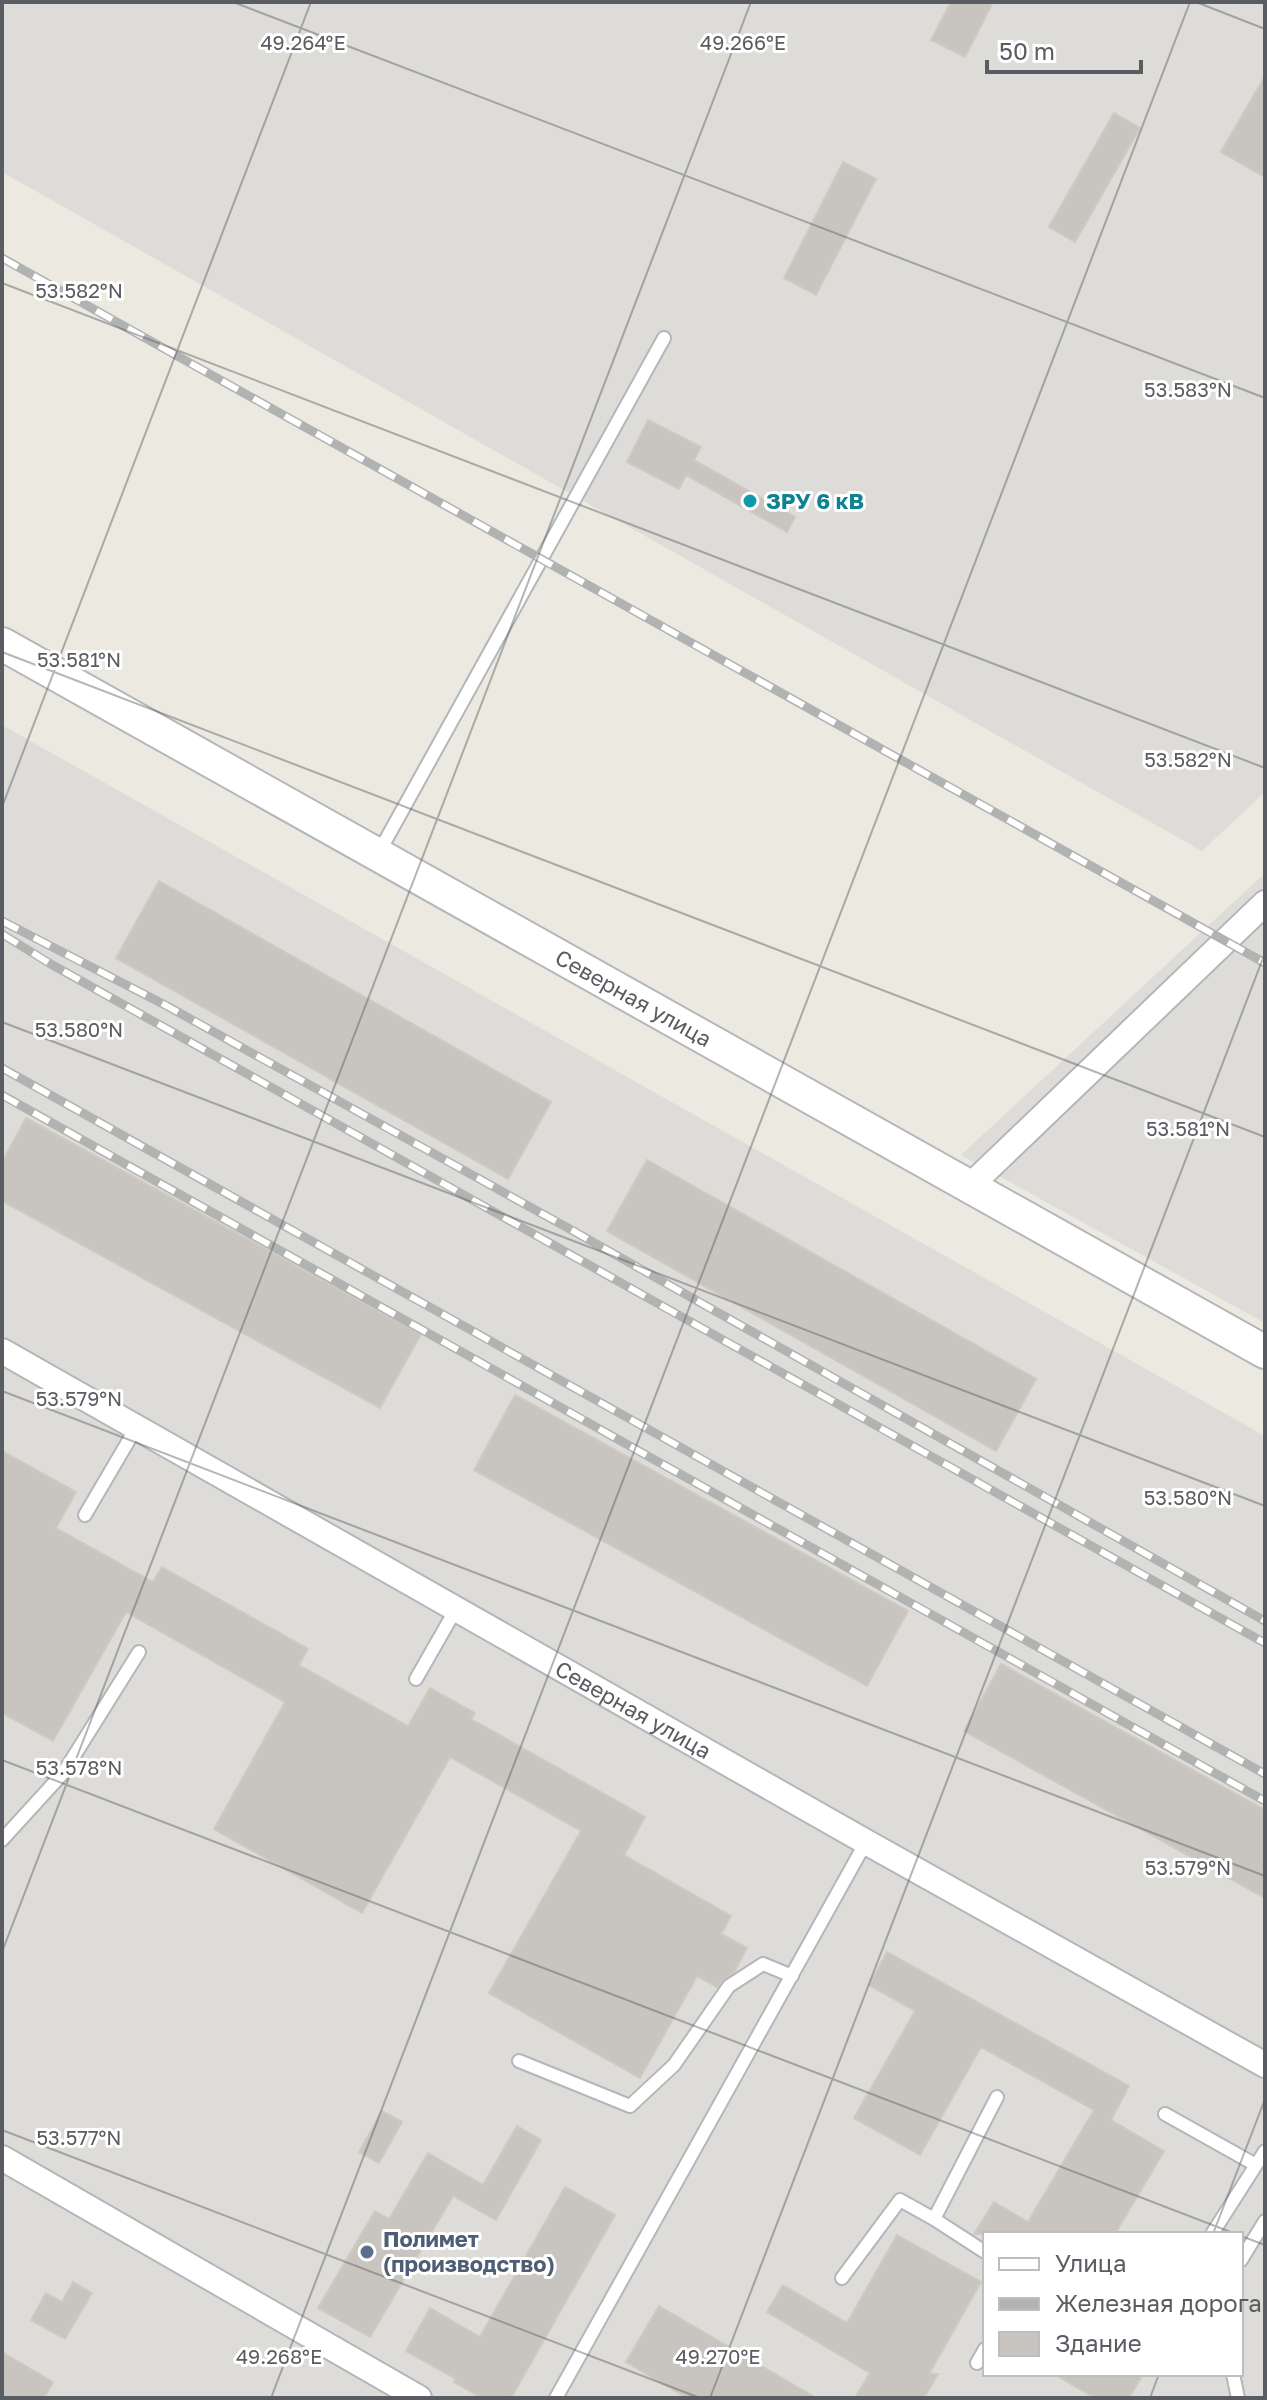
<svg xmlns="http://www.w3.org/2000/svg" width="1267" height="2400" viewBox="0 0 1267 2400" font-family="'Golos Text',sans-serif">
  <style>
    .industrial { fill: #dedcd8; fill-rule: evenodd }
    .building { fill: #c8c5c0; stroke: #cfcabf; stroke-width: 2 }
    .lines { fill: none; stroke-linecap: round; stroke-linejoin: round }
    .lane-casing { stroke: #b3b6ba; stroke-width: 16 }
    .street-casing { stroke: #b3b6ba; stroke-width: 28 }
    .secondary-casing { stroke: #b4b7bc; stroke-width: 36 }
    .lane { stroke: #fff; stroke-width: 12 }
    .street { stroke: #fff; stroke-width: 24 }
    .secondary { stroke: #fff; stroke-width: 32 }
    .rail-casing { stroke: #b1b2b2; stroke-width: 9 }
    .rail { stroke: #fff; stroke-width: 6; stroke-dasharray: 18; stroke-linecap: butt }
    .ticks { fill: none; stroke: #595c60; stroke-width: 2; stroke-opacity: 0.45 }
    .culture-dot { fill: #0f9aa8; stroke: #fff; stroke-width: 3 }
    .service-dot { fill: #5c6f8a; stroke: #fff; stroke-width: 3 }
    .labels { text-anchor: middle; stroke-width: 6; stroke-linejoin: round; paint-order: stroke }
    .culture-label { font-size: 22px; font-weight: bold; fill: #0d838f; stroke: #fff; text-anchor: start }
    .street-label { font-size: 22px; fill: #595c60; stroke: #fff }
    .service-label { font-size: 22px; font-weight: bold; fill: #4e5e75; stroke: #fff; text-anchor: start }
    .ticks-label { font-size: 20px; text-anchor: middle; fill: #595c60; stroke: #fff; stroke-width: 6; stroke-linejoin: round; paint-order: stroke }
  </style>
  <rect width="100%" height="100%" fill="#ebe9e0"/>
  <path class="industrial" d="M 2,2 L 1265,2 L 1265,792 L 1202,851 L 2,172 Z
    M 2,725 L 1265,1436 L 1265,2398 L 2,2398 ZM 985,2234 L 1241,2234 L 1241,2374 L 985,2374 Z
    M 1265,873 L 1265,1323 L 961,1155 Z"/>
  <path class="building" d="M 951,2 L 993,2 L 965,57 L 931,40 Z
    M 1265,76 L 1265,177 L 1221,152 Z
    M 1114,113 L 1140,128 L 1075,242 L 1049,227 Z
    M 843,162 L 876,179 L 816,295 L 784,278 Z
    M 648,420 L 701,447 L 694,460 L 795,517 L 787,532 L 686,475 L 679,489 L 627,462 Z
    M 159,881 L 551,1102 L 508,1179 L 116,958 Z
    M 26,1118 L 421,1334 L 380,1408 L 2,1201 L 2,1162 Z
    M 647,1160 L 1036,1379 L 996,1451 L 607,1231 Z
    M 515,1395 L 908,1611 L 867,1686 L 474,1470 Z
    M 2,1451 L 76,1492 L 56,1528 L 153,1582 L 162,1567 L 308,1649 L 299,1665 L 408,1726 L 430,1688 L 475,1713 L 471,1719 L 645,1817 L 624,1855 L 731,1916 L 721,1934 L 747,1948 L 734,1972 L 717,1987 L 697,1976 L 640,2078 L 489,1993 L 581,1831 L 450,1757 L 362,1913 L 214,1829 L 285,1702 L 126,1612 L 53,1741 L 2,1713 Z
    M 1001,1664 L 1265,1810 L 1265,1898 L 964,1731 Z
    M 887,1952 L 1129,2086 L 1111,2120 L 1164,2151 L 1115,2234 L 974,2234 L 994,2202 L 1028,2222 L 1094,2110 L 981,2047 L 920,2155 L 854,2118 L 915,2011 L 869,1985 Z
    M 382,2111 L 402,2122 L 379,2163 L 359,2152 Z
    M 517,2126 L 541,2140 L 496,2220 L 453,2196 L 370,2337 L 318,2308 L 375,2211 L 389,2219 L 428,2153 L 483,2185 Z
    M 565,2187 L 615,2215 L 511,2398 L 482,2398 L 454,2382 L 456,2379 L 406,2351 L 430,2308 L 480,2337 Z
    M 897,2235 L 981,2282 L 929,2374 L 938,2374 L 924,2398 L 855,2398 L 870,2373 L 767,2312 L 783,2285 L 847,2323 Z
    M 73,2282 L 92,2293 L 65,2339 L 31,2320 L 46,2293 L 62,2302 Z
    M 659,2306 L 816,2398 L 687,2398 L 626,2362 Z
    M 2,2352 L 53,2382 L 44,2398 L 2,2398 Z
    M 1054,2374 L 1143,2374 L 1129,2398 L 1095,2398 Z"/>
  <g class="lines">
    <defs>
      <path id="lane" d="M 378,854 L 664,338
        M 85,1515 L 136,1428
        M 416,1679 L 456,1609
        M 2,1840 L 64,1772 L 139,1652
        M 519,2061 L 630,2106 L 674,2065 L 729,1986 L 763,1964 L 792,1976
        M 1165,2114 L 1256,2165 L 1265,2151
        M 1212,2234 L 1256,2165
        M 985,2252 L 934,2219 L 997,2097
        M 1241,2260 L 1265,2221
        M 842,2278 L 900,2200 L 934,2219
        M 977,2363 L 985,2349
        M 1233,2374 L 1238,2398
        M 556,2398 L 866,1842"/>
      <g id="street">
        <path d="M 970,1186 L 1265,903"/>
        <path id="s1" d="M 2,1351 L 866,1842 L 1265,2065"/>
        <path d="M 2,2158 L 419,2398"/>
      </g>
      <g id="secondary">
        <path id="s2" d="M 2,644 L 1265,1352"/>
      </g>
    </defs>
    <use href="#lane" class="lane-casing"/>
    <use href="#street" class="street-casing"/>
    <use href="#secondary" class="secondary-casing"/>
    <use href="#lane" class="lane"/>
    <use href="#street" class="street"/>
    <use href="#secondary" class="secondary"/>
    <defs>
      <path id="rail" d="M 2,258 L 1265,963
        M 2,921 L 167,1006 L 568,1228 L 1265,1621
        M 2,934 L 49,963 L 1265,1643
        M 2,1068 L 1265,1774
        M 2,1095 L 1265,1801"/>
    </defs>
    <use href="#rail" class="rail-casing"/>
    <use href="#rail" class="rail"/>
  </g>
  <path class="ticks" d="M 233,2 L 1265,398M 1196,2 L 1265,29M 2,283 L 1265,768M 2,652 L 1265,1137M 2,807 L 311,2M 2,1022 L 1265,1506M 2,1391 L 1265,1876M 2,1760 L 1236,2234M 2,1952 L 751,2M 2,2130 L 700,2398M 1213,2234 L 1265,2099M 1241,2236 L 1265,2245M 271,2398 L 1190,2M 710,2398 L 1265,953M 1150,2398 L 1159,2374"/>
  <circle class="culture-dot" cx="750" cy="501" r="8"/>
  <circle class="service-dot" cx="367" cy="2252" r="8"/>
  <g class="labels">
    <g class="culture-label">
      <text x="766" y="509">ЗРУ 6 кВ</text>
    </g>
    <g class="street-label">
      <text dy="8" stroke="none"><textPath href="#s2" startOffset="724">Северная улица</textPath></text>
      <text dy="8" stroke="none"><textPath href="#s1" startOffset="726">Северная улица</textPath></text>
    </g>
    <g class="service-label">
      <text x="383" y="2247">Полимет<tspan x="383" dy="25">(производство)</tspan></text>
    </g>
  </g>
  <g class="ticks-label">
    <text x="303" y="50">49.264°E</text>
    <text x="743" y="50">49.266°E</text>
    <text x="79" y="298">53.582°N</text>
    <text x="1188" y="397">53.583°N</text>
    <text x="79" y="667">53.581°N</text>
    <text x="1188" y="767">53.582°N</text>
    <text x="79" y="1037">53.580°N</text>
    <text x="1188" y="1136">53.581°N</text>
    <text x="79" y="1406">53.579°N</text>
    <text x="1188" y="1505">53.580°N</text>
    <text x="79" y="1775">53.578°N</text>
    <text x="1188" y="1875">53.579°N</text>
    <text x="79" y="2145">53.577°N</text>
    <text x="279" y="2364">49.268°E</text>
    <text x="718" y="2364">49.270°E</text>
  </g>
  <rect width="1267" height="2400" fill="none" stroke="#595c60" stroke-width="8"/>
  <rect x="983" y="2232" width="260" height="144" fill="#ffffff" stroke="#bdbebf" stroke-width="2"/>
  <rect x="999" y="2258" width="40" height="12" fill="#ffffff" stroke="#bdbebf" stroke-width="2"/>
  <text x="1055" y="2272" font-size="24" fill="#595c60">Улица</text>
  <rect x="999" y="2298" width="40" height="12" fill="#b1b2b2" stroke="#bdbebf" stroke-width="2"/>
  <text x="1055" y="2312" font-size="24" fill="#595c60">Железная дорога</text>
  <rect x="999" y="2332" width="40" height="24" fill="#c8c5c0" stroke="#bdbebf" stroke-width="2"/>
  <text x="1055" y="2352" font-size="24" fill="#595c60">Здание</text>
  <path d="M987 60v12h154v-12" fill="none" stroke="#595c60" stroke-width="4"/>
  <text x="999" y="60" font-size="24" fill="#595c60" stroke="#ffffff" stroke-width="6" paint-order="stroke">50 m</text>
</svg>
